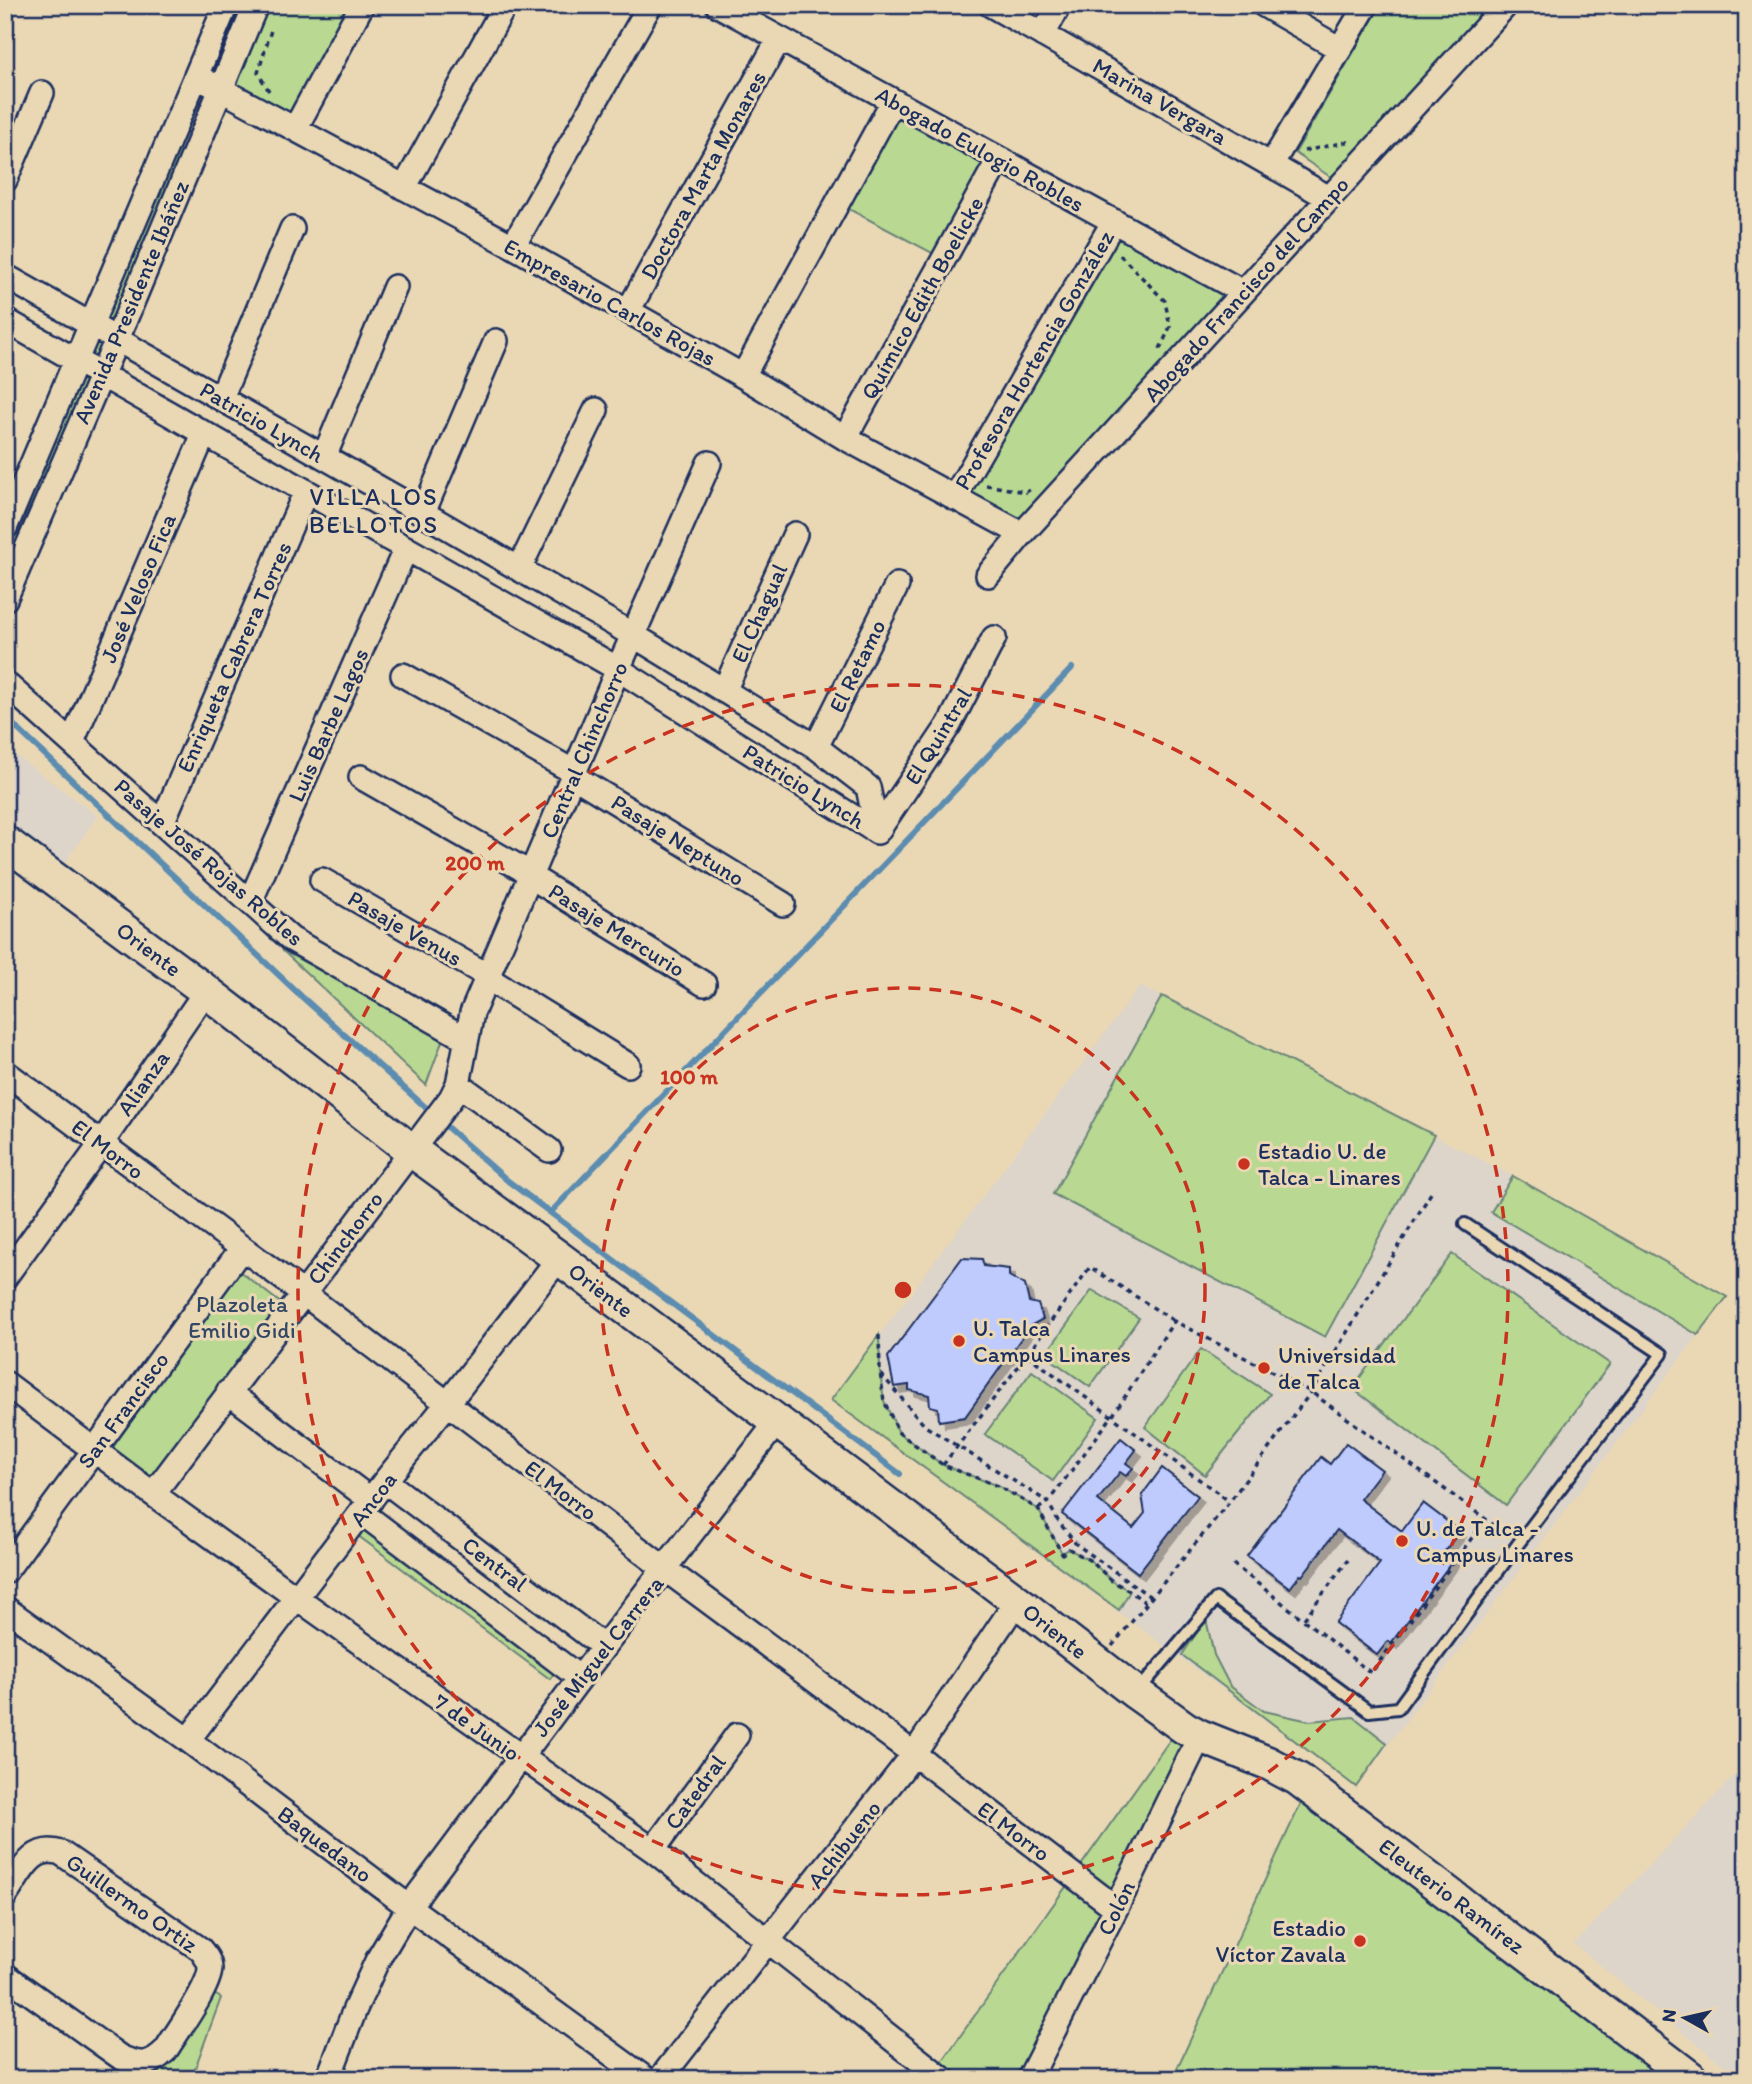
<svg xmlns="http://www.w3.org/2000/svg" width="1752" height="2084" viewBox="0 0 1752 2084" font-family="Itim,sans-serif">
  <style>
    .built { fill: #ddd4ca }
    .green { fill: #b9d992; stroke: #6a8478; stroke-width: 2 }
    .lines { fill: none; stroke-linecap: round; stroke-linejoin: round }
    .stream { stroke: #5b8cb0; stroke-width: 6 }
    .building { fill: #bfcbfc; stroke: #1b2f5e; stroke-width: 2; filter: url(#shadow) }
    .lane-casing { stroke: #1b2f5e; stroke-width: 16 }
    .street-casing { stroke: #1b2f5e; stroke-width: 28 }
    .secondary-casing { stroke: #1b2f5e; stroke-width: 37 }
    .path { stroke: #1b2f5e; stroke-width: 3.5; stroke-dasharray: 5 5; stroke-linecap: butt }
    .lane { stroke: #ead8b5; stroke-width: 10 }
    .street { stroke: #ead8b5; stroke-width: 23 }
    .secondary { stroke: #ead8b5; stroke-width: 32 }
    .ring { fill: none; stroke: #c8321e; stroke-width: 3.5; stroke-dasharray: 12 9 }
    .poi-dot { fill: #c8321e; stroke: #ead8b5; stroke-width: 2.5 }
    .labels { text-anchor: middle; stroke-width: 6; stroke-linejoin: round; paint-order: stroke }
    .street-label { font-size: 23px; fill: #1b2f5e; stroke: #ead8b5 }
    .poi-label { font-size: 23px; fill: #1b2f5e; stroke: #ead8b5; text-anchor: start }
    .park-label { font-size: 23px; fill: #334866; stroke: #ead8b5 }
    .neighbourhood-label { font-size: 24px; letter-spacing: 2px; fill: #1b2f5e; stroke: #ead8b5 }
    .centre { fill: #c8321e; stroke: #ead8b5; stroke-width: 3.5 }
    .ring-label { font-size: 21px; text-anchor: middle; font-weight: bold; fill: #c8321e; stroke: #ead8b5; stroke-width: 6; stroke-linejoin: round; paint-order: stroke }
  </style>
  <defs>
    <filter id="shadow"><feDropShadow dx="6" dy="6" stdDeviation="0" flood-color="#0004"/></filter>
  </defs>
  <rect width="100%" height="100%" fill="#ead8b5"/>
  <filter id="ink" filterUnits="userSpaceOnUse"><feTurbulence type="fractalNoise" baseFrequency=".0143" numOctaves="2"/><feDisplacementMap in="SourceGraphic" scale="14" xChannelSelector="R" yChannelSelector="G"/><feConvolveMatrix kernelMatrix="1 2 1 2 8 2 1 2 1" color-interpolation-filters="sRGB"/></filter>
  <g filter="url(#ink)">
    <path class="built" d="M 11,752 L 98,816 L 61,868 L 5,827 L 5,760 Z
      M 1140,986 L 1513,1176 L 1727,1297 L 1356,1787 L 831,1400 Z
      M 1747,1763 L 1747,2079 L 1740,2079 L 1574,1944 Z"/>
    <path class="green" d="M 262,5 L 353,5 L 291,119 L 229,85 Z
      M 1381,5 L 1493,5 L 1335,180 L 1295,153 Z
      M 895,114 L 987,160 L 934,254 L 845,207 Z
      M 175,148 L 193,156 L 5,597 L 5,543 Z
      M 1118,232 L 1227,293 L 1020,521 L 966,493 Z
      M 282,950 L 444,1036 L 426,1085 Z
      M 1162,996 L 1434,1135 L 1325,1337 L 1053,1194 Z
      M 1513,1176 L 1727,1297 L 1698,1335 L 1491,1212 Z
      M 1452,1254 L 1610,1364 L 1506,1505 L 1352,1388 Z
      M 238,1270 L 287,1308 L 155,1483 L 111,1450 Z
      M 1092,1290 L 1139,1318 L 1090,1387 L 1045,1355 Z
      M 879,1335 L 880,1372 L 884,1401 L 899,1433 L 943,1465 L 998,1486 L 1038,1509 L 1062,1553 L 1069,1549 L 1091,1561 L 1112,1581 L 1130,1591 L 1119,1610 L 831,1400 Z
      M 1201,1349 L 1270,1394 L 1205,1475 L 1145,1427 Z
      M 1032,1371 L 1098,1418 L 1053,1481 L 985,1434 Z
      M 370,1510 L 566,1655 L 550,1679 L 353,1532 Z
      M 1206,1619 L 1214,1655 L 1230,1686 L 1264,1711 L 1309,1721 L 1354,1717 L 1387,1743 L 1356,1787 L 1182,1655 Z
      M 1172,1737 L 1190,1747 L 1025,2079 L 941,2079 L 934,2073 Z
      M 1301,1803 L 1666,2079 L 1172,2079 Z
      M 207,1990 L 221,1998 L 191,2079 L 157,2079 L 156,2078 Z"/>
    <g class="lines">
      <path class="stream" d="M 5,717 L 301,996 L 432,1113
        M 440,1121 L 508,1181 L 900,1474
        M 551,1212 L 1072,668"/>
    </g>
    <path class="building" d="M 962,1258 L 982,1259 L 984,1266 L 1009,1269 L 1009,1276 L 1025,1285 L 1029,1302 L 1038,1304 L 1043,1319 L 1030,1326 L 965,1417 L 939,1421 L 938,1408 L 930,1406 L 929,1395 L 909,1390 L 909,1385 L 894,1387 L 888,1357 Z
      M 1121,1438 L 1136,1450 L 1126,1463 L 1133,1468 L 1126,1476 L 1120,1472 L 1098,1500 L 1133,1528 L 1145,1513 L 1142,1495 L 1162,1468 L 1198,1496 L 1138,1573 L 1062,1514 Z
      M 1346,1443 L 1382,1470 L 1360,1499 L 1402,1531 L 1423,1503 L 1460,1531 L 1444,1552 L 1454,1559 L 1391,1643 L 1388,1641 L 1377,1655 L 1335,1623 L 1380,1563 L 1337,1530 L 1302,1576 L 1300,1575 L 1290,1588 L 1247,1556 L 1321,1457 L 1330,1464 Z"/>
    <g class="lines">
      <defs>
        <path id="lane" d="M 125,5 L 150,5
          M 1139,1690 L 1216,1599 L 1369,1711 L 1398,1708 L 1518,1544 L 1662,1354 L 1465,1224"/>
        <path id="street" d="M 718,5 L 1243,292
          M 991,5 L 1329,198
          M 1264,5 L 1340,49
          M 1043,35 L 1059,5
          M 196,76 L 513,246 L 743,376 L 845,438 L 1022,534
          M 295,129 L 362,5
          M 1271,165 L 1366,5
          M 5,180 L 42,93
          M 404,188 L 505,5
          M 513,246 L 650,5
          M 5,276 L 423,513 L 633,635 L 816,747 L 868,787 L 877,832
          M 628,311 L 779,39
          M 5,320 L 618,669 L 877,832
          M 743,376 L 893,101
          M 221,398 L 292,229
          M 845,438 L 999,159
          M 324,457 L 395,287
          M 954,498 L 1114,221
          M 423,513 L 496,341
          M 5,528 L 226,5
          M 519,569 L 596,410
          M 988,575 L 1022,534 L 1506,5
          M 5,599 L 117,339 L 256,5
          M 403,675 L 574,772
          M 5,683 L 291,939 L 466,1039
          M 724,691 L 795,534
          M 72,742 L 204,434
          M 816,747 L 897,585
          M 573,776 L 783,904
          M 361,777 L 531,874
          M 162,823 L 306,491
          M 877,832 L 949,725 L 994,638
          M 530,876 L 704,984
          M 322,880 L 488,976
          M 250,902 L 406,548
          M 487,978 L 628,1065
          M 5,1072 L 303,1293 L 665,1569 L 914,1754 L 1116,1908
          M 458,1084 L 549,1150
          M 5,1277 L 101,1144 L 206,991
          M 5,1383 L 153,1494 L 297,1598 L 653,1850 L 943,2079
          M 228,1392 L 371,1500
          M 385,1481 L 604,1647
          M 153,1494 L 451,1098 L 458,1084 L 472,1013 L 618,669 L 709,463
          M 362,1513 L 580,1678
          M 5,1572 L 242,1248
          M 5,1608 L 188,1740 L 409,1907 L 646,2079
          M 188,1740 L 385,1481 L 448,1403 L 559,1258
          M 653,1850 L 737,1735
          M 5,1896 C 20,1875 31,1843 61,1853 L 200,1949 C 205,1955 210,1961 210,1969 C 209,1988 177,2032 166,2050 C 150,2066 140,2066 120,2057 L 5,1975
          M 328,2079 L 355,2009 L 377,1961 L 409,1907 L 580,1678 L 777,1422
          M 660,2079 L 914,1754 L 1017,1601
          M 1029,2079 L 1116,1908 L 1200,1736"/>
        <path id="secondary" d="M 5,842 L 206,991 L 411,1150 L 559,1258 L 1017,1601 L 1136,1693 L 1185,1728 L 1200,1736 L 1268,1763 L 1298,1779 L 1692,2079"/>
      </defs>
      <use href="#lane" class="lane-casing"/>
      <use href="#street" class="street-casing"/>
      <use href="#secondary" class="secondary-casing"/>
      <path class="path" d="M 269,91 L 258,73 L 272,27
        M 1304,151 L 1351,141
        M 1120,255 L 1165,301 L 1170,327 L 1160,349
        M 986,485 L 1026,492 L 1033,488
        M 879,1335 L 880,1372 L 884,1401 L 899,1433 L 943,1465 L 998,1486 L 1038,1509 L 1062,1554 L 1069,1549 L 1091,1561 L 1112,1581 L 1130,1591 L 1147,1604
        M 1027,1355 L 1229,1501
        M 881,1374 L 925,1426 L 1048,1502 L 1058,1521 L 1076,1544 L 1152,1598
        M 943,1465 L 1027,1355 L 1090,1267 L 1174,1321
        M 1038,1509 L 1048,1502 L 1113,1415 L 1174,1321 L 1311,1392 L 1509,1536
        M 1233,1564 L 1371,1673 L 1486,1519
        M 1304,1619 L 1348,1560
        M 1112,1646 L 1230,1501 L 1311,1392 L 1431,1193"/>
      <use href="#lane" class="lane"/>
      <use href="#street" class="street"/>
      <use href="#secondary" class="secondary"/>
    </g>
  </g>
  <g class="ring">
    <circle cx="903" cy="1290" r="302"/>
    <circle cx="903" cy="1290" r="605"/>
  </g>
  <g class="poi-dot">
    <circle cx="1244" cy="1164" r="7"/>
    <circle cx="959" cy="1341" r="7"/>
    <circle cx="1264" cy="1368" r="7"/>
    <circle cx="1402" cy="1541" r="7"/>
    <circle cx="1360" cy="1941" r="7"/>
  </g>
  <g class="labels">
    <g class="street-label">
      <text transform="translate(1160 101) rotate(30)" y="8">Marina Vergara</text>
      <text transform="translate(980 149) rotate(29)" y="8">Abogado Eulogio Robles</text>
      <text transform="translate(703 175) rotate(-61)" y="8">Doctora Marta Monares</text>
      <text transform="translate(1246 289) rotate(-48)" y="8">Abogado Francisco del Campo</text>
      <text transform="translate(922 298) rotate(-61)" y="8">Químico Edith Boelicke</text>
      <text transform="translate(131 302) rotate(-67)" y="8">Avenida Presidente Ibáñez</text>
      <text transform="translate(610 302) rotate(29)" y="8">Empresario Carlos Rojas</text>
      <text transform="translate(1034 360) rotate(-60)" y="8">Profesora Hortencia González</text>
      <text transform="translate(262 422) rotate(30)" y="8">Patricio Lynch</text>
      <text transform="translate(138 588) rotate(-67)" y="8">José Veloso Fica</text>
      <text transform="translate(759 613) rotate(-66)" y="8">El Chagual</text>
      <text transform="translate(234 657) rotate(-66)" y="8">Enriqueta Cabrera Torres</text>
      <text transform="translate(857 666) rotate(-64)" y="8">El Retamo</text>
      <text transform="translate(328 725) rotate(-66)" y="8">Luis Barbe Lagos</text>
      <text transform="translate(938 736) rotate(-59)" y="8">El Quintral</text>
      <text transform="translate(584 750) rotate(-67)" y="8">Central Chinchorro</text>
      <text transform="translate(804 786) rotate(32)" y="8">Patricio Lynch</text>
      <text transform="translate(678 840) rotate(32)" y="8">Pasaje Neptuno</text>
      <text transform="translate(209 862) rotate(41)" y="8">Pasaje José Rojas Robles</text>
      <text transform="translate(405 928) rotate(30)" y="8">Pasaje Venus</text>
      <text transform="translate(617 930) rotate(32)" y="8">Pasaje Mercurio</text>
      <text transform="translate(149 949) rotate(37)" y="8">Oriente</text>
      <text transform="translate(143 1083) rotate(-55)" y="8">Alianza</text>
      <text transform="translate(108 1149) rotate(37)" y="8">El Morro</text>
      <text transform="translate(345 1238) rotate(-53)" y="8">Chinchorro</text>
      <text transform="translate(601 1290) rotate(37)" y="8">Oriente</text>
      <text transform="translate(123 1410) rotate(-54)" y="8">San Francisco</text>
      <text transform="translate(561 1490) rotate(37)" y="8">El Morro</text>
      <text transform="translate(373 1499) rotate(-53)" y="8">Ancoa</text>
      <text transform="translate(495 1564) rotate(37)" y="8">Central</text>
      <text transform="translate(1055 1631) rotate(38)" y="8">Oriente</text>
      <text transform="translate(598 1656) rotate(-52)" y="8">José Miguel Carrera</text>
      <text transform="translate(477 1727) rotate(35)" y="8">7 de Junio</text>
      <text transform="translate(695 1792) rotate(-54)" y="8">Catedral</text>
      <text transform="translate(1014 1831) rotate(37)" y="8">El Morro</text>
      <text transform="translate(325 1844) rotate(37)" y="8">Baquedano</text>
      <text transform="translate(844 1844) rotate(-52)" y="8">Achibueno</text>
      <text transform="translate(1452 1896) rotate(37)" y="8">Eleuterio Ramírez</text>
      <text transform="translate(132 1903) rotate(35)" y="8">Guillermo Ortiz</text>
      <text transform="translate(1116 1908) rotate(-64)" y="8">Colón</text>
    </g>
    <g class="poi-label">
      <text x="1258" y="1159">Estadio U. de<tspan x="1258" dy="26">Talca - Linares</tspan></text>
      <text x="973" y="1336">U. Talca<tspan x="973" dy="26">Campus Linares</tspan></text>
      <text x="1278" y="1363">Universidad<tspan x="1278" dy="26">de Talca</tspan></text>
      <text x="1416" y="1536">U. de Talca -<tspan x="1416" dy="26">Campus Linares</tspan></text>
      <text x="1346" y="1936" text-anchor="end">Estadio<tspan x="1346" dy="26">Víctor Zavala</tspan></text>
    </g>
    <g class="park-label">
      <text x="242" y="1312">Plazoleta<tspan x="242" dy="26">Emilio Gidi</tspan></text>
    </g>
    <g class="neighbourhood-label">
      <text x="374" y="505">VILLA LOS<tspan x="374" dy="28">BELLOTOS</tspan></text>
    </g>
  </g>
  <circle cx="903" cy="1290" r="10" class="centre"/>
  <g class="ring-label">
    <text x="475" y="870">200 m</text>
    <text x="689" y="1084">100 m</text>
  </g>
  <rect width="1752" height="2084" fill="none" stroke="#ead8b5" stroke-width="28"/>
  <rect x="14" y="14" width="1724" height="2056" fill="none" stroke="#1b2f5e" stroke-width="2.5" filter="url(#ink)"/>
  <g transform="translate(1685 2018) rotate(278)" stroke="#ead8b5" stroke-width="5" paint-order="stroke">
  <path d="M0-5L12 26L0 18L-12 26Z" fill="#1b2f5e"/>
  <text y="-10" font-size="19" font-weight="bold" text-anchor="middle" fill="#1b2f5e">N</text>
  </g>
</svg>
